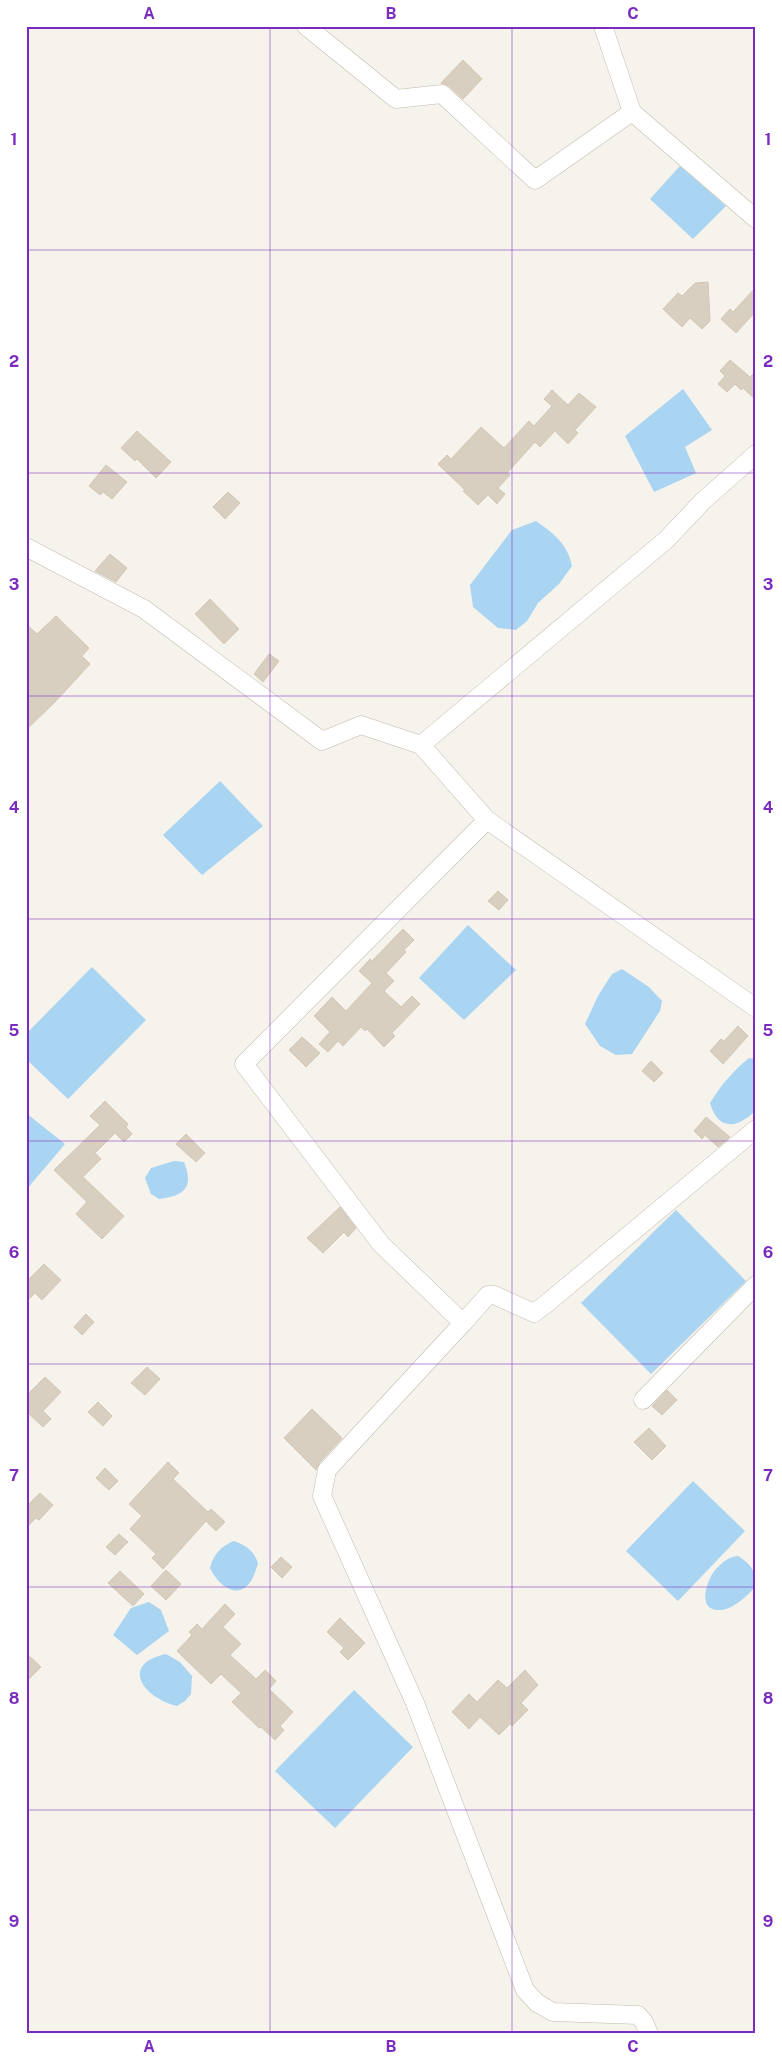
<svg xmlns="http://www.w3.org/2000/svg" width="782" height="2060" viewBox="0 0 782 2060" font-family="'Public Sans',sans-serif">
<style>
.water{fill:#a9d4f2}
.building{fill:#d8cfc1;stroke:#d3c7b4}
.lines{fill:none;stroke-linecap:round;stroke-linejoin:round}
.minor-casing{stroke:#c2bbae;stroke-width:19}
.minor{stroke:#fff;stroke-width:18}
.grid{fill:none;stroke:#7b2cbf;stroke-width:1;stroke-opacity:0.55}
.neatline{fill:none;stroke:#7b2cbf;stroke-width:2}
.grid-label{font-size:16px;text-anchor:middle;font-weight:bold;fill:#7b2cbf}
</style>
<rect width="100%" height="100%" fill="#f6f3ec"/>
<g class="water">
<path d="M680,166L726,206L693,239L650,199Z"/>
<path d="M683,389L712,430L685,447L696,473L654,492L625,436Z"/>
<path d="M536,521C553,533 568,544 572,566L559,584L538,603L527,621L516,630L498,628L473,607L470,585L512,530Z"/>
<path d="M220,781L263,826L202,875L163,835Z"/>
<path d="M468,925L516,970L464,1020L419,978Z"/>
<path d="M92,967L146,1020L68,1099L26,1059V1034Z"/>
<path d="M622,969L649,987L662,1001L660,1011L632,1054L616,1055L600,1046L585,1024L598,996L612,974Z"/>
<path d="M749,1058L756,1059V1110C739,1128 718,1132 710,1103C721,1085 733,1071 749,1058Z"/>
<path d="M26,1113L65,1144L26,1190Z"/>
<path d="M174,1161L184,1162C194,1187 185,1196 159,1199L151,1194L145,1178L151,1168Z"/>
<path d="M676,1210L746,1281L651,1374L581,1303Z"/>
<path d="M693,1481L745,1531L678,1601L626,1551Z"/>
<path d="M234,1541C247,1546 253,1550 258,1563C256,1570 253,1580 248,1585C233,1600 216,1581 210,1568C213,1555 221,1546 234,1541Z"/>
<path d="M738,1556C751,1564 756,1571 756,1586C748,1595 734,1609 721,1610C696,1612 706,1580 716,1569C723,1562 728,1557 738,1556Z"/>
<path d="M149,1602L161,1610L169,1631L137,1655L113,1635L131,1608Z"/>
<path d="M166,1654L180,1662L192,1676L191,1694L185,1701L177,1706C143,1698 119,1664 166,1654Z"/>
<path d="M354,1690L413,1747L335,1828L275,1771Z"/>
</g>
<g class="building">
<path d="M463,60L482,79L463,99L449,86L441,83Z"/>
<path d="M708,282L710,321L702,329L690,318L682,327L663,309L678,293L682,296L695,283Z"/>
<path d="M756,287V311L736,333L721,319L730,309L733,312Z"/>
<path d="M730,360L750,377L756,371V400L743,388L741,390L735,384L727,392L718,384L725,376L720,371Z"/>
<path d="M552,390L568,405L579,393L596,407L575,430L578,433L568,444L555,431L540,447L535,442L507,473L510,475L498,488L505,494L497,504L488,495L478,505L463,491L465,490L438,464L447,455L451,459L481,427L504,448L529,421L534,426L552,406L544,399Z"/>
<path d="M137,431L171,462L156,478L137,459L135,461L121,448Z"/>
<path d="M106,465L127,482L112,499L103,492L100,495L89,486Z"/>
<path d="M228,492L240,503L225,519L213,507Z"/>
<path d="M110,554L127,568L116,582L95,571Z"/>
<path d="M210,599L239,629L224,644L195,614Z"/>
<path d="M56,616L89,648L82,656L90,664L55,702L26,730V624L37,634Z"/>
<path d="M269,654L279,661L263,682L254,674Z"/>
<path d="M498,891L508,900L499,910L488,901Z"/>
<path d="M403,929L414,940L404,950L406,952L386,973L394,981L384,991L401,1007L412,996L420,1004L392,1033L395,1036L384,1047L367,1029L365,1031L361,1027L343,1046L338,1041L328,1052L319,1044L330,1032L314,1016L332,997L346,1011L372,983L359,971L370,959L372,961Z"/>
<path d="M738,1026L748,1036L723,1064L710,1051L721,1039L724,1041Z"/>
<path d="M302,1037L320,1053L306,1067L289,1050Z"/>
<path d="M651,1061L663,1073L654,1082L642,1071Z"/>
<path d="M105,1101L128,1124L126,1127L132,1134L124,1142L115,1133L95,1153L101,1159L83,1177L124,1216L102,1239L76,1214L87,1202L54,1170L100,1125L90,1116Z"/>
<path d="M706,1117L730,1137L718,1147L705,1135L702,1139L694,1131Z"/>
<path d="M186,1134L205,1153L196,1162L176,1144Z"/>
<path d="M340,1207L356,1228L348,1237L344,1232L323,1253L307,1238Z"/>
<path d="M44,1264L61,1280L42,1300L35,1293L26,1302V1282Z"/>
<path d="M86,1314L94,1322L82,1335L74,1327Z"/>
<path d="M147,1367L160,1379L145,1395L131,1383Z"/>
<path d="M45,1377L61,1392L43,1411L51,1419L43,1427L26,1411V1396Z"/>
<path d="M667,1390L677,1400L662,1415L652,1406Z"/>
<path d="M98,1402L112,1416L103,1426L88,1412Z"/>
<path d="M312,1409L342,1438L319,1463L316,1470L284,1438Z"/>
<path d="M649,1428L666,1446L652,1460L634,1442Z"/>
<path d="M168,1462L179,1473L173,1479L208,1512L211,1509L225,1522L216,1531L206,1521L163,1569L152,1558L156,1554L130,1529L142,1516L129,1504Z"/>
<path d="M105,1468L118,1481L109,1490L96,1478Z"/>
<path d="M40,1493L53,1505L39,1520L36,1518L26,1528V1507Z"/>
<path d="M119,1534L128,1542L115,1555L106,1547Z"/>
<path d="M281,1557L292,1567L282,1578L271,1567Z"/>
<path d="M166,1570L181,1584L166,1600L151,1586Z"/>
<path d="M120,1571L144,1594L133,1606L108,1583Z"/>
<path d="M225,1604L235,1614L223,1627L241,1644L230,1655L256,1679L265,1670L276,1681L269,1689L293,1712L280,1726L284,1730L275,1740L261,1727L259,1728L232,1702L241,1693L221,1674L211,1684L177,1651L192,1635L189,1632L197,1624L202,1629Z"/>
<path d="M340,1618L365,1643L348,1660L340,1652L344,1648L327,1632Z"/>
<path d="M26,1653L41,1667L26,1682Z"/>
<path d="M525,1670L538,1685L521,1703L528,1710L512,1726L510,1724L499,1735L480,1717L469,1729L452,1712L469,1694L477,1702L498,1680L507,1688Z"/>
</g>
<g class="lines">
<defs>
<g id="minor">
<path d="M306,26L396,99L442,94L535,180L632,112L756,219"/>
<path d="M603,26L632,112"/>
<path d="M26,547L144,609L322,741L361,725L421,745L666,540L703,501L756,454"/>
<path d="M421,745L487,820L756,1008"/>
<path d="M487,820L244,1064L381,1244L463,1323L488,1295H494L534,1313L546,1304L756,1129"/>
<path d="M463,1323L327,1470L322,1496L415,1703L525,1990L537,2003L553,2012L638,2015L644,2022L649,2034"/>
<path d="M643,1400L756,1285"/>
</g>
</defs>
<use href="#minor" class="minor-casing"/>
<use href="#minor" class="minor"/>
</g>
<path class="grid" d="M270,26V2034M512,26V2034M26,250H756M26,473H756M26,696H756M26,919H756M26,1141H756M26,1364H756M26,1587H756M26,1810H756"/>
<rect width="782" height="2060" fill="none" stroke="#ffffff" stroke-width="55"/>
<rect x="28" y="28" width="726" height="2004" class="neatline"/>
<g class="grid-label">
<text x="149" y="19">A</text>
<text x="391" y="19">B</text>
<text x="633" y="19">C</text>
<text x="14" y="145">1</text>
<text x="768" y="145">1</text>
<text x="14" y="367">2</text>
<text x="768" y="367">2</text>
<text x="14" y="590">3</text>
<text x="768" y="590">3</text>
<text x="14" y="813">4</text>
<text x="768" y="813">4</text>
<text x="14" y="1036">5</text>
<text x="768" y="1036">5</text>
<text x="14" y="1258">6</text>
<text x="768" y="1258">6</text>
<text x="14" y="1481">7</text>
<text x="768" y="1481">7</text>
<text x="14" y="1704">8</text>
<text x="768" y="1704">8</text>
<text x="14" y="1927">9</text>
<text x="768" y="1927">9</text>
<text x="149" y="2052">A</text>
<text x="391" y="2052">B</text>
<text x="633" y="2052">C</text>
</g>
</svg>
